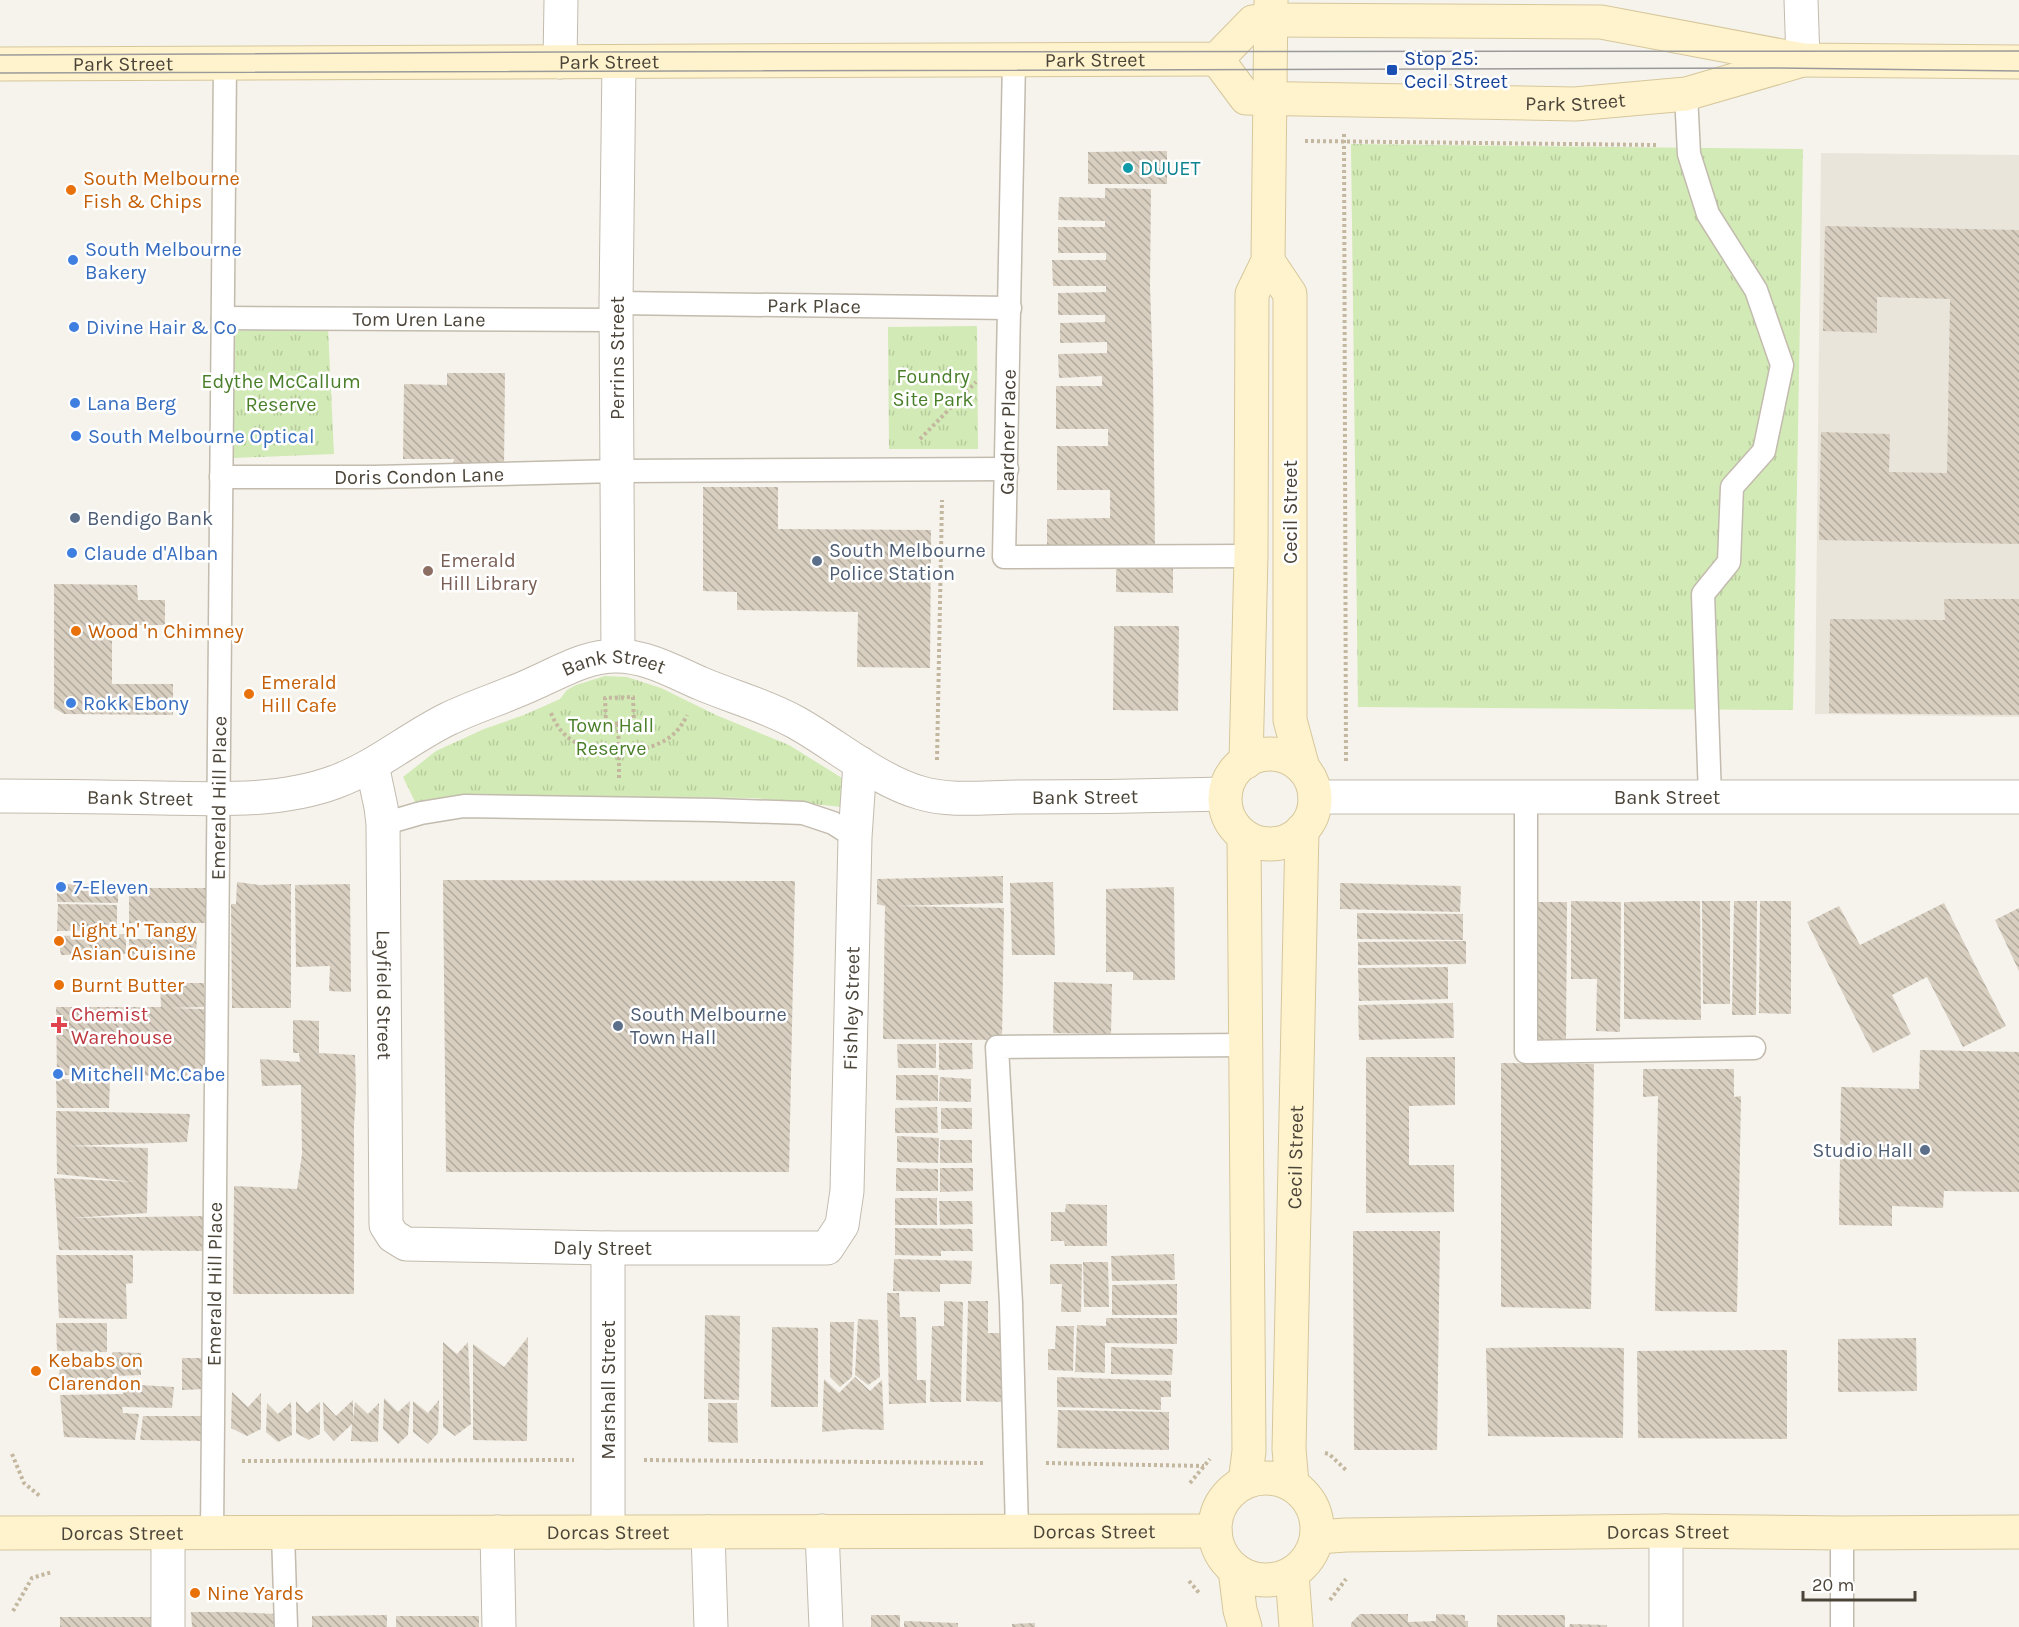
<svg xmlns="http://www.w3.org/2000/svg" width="2019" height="1627" viewBox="0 0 2019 1627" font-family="Karla,sans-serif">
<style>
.residential{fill:#eae5da}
.grass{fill:url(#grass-tufts)}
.building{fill:url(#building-back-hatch)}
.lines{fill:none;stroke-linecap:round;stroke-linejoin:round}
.lane-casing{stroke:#c2bbae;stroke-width:25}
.street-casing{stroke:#c2bbae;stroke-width:35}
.secondary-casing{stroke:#d6c79b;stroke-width:35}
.path{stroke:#c4b79f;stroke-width:4;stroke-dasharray:3 3;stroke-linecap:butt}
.lane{stroke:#fff;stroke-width:22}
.street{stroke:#fff;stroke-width:33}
.secondary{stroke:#fff3cd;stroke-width:33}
.tram{stroke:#9a9a9a;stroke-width:1.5}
.transit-dot{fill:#1a4fb4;stroke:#fff;stroke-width:2}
.culture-dot{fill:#0f9aa8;stroke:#fff;stroke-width:2}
.food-dot{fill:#e8710a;stroke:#fff;stroke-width:2}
.shop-dot{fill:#3f7fe0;stroke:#fff;stroke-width:2}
.service-dot{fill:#5c6f8a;stroke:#fff;stroke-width:2}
.education-dot{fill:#8d6e63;stroke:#fff;stroke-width:2}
.health-dot{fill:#e0444e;stroke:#fff;stroke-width:2}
.labels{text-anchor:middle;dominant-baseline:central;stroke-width:5;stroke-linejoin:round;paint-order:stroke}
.transit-label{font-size:20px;fill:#164399;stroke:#fff;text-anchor:start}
.street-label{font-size:20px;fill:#4b4439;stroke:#fff}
.culture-label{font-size:20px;fill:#0d838f;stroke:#fff;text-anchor:start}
.food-label{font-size:20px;fill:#c56008;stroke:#fff;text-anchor:start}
.shop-label{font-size:20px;fill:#366cbe;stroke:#fff;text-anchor:start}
.park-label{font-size:20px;fill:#4a7f2a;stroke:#fff}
.service-label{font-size:20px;fill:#4e5e75;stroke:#fff;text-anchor:start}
.education-label{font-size:20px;fill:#785e54;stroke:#fff;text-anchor:start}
.health-label{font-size:20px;fill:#be3a42;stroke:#fff;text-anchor:start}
</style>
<defs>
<pattern id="grass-tufts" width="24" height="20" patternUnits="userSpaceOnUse" patternTransform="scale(1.5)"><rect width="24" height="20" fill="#d2eab5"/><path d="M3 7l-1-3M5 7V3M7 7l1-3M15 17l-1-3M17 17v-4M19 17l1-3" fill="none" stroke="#b6ca9c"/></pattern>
<pattern id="building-back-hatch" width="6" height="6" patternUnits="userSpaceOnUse" patternTransform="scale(1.5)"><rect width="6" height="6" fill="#d8cfc1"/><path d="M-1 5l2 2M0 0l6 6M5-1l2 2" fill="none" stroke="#b1aa9e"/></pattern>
</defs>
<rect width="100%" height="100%" fill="#f6f3ec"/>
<path class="residential" d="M1821,153L2019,155V717L1815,714Z"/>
<g class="grass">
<path d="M1351,144L1803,149L1793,710L1358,707Z"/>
<path d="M977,326L978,449H889L888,327Z"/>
<path d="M328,327L334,454L233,458L228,331Z"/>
<path d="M605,676L627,677L661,688L716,715L789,745L842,778V807L753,798L469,795L417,806L403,777L436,751L484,729L524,715L560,699L567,690L576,685Z"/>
</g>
<g class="building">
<path d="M1167,151V184H1088V152Z"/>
<path d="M1105,188L1151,189L1150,286L1153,376L1155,547H1047V519L1110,518V490H1057V446H1108V429H1056V386H1102V376L1059,378L1058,354L1107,353V342L1060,343V323L1105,322V315H1058V293L1106,292V286H1053L1052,260H1106V253H1058V227H1105V221L1058,220L1059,197L1105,198Z"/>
<path d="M1825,226L2019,230V544L1819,540L1821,432L1890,434L1889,472L1947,473L1950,299L1877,297V333L1823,331Z"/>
<path d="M447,373H505L504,467L453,466L454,459H403L404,384L447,385Z"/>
<path d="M703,487H778V529L931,530L930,668L857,667L858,612L737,610V592L703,591Z"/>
<path d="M1116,562L1173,563V593L1116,592Z"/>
<path d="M54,584L137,585L138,600H165V625H112V684H173V715L64,714L54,708Z"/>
<path d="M1944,599H2019V715L1829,713L1830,619L1945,620Z"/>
<path d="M1114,626H1179L1178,711L1113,710Z"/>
<path d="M1003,876V903L896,906L1004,908L1002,1040L883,1039L885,906L877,904V879Z"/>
<path d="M443,880L795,881L789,1172H446Z"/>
<path d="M237,882L260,885L291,884V1008H232L231,904H236Z"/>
<path d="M1053,882L1055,955H1012L1010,883Z"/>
<path d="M1340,883L1461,886L1460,912L1340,909Z"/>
<path d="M57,884L118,885V903L57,902Z"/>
<path d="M350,884L351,992L329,991L330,966L296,967L295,885Z"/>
<path d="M1174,887L1175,980H1133V972H1106V889Z"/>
<rect x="129" y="888" width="79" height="35"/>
<path d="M1571,901L1621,902L1620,1032L1596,1031L1597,979H1571Z"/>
<path d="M1675,901H1700L1701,1020L1624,1019V902Z"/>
<path d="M1702,901H1730V1004H1703Z"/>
<path d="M1734,901H1757L1756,1015H1732Z"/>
<path d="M1760,901H1791V1014L1759,1013Z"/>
<path d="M1532,902H1567L1566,1041H1531Z"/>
<path d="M1944,903L2006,1026L1963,1047L1927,977L1892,995L1911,1034L1873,1053L1807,922L1839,906L1860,945Z"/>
<path d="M58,904L117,905V930L57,931Z"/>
<path d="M2019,908V971L1995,920Z"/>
<path d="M1357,913L1463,914V940L1357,939Z"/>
<path d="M197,933L196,957L129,956V939H151V934Z"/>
<path d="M126,934V954L61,955L58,936Z"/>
<path d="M1466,941V964L1358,965V942Z"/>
<path d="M1448,967V999L1359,1001L1358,968Z"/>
<path d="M1054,982L1112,984L1111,1034L1053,1033Z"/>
<path d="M160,983H204L205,1007L170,1008L206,1009V1076L57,1075L56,1007H161Z"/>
<path d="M1453,1003L1454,1038L1359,1040L1358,1005Z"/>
<path d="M293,1020L319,1021V1053L355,1055L356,1090L354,1125V1294H233L234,1186L297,1189L302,1154L301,1085L262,1086L260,1059L300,1062L299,1053H293Z"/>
<path d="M939,1043H972L973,1069L939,1070Z"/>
<path d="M897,1044H936V1068H898Z"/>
<path d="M1920,1050L2019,1052V1192L1944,1191L1943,1208L1892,1206V1226L1839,1225L1841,1087L1919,1089Z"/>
<path d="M1366,1057H1455V1105L1409,1106V1165H1454V1212L1366,1213Z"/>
<path d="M1501,1063L1594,1064L1591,1309L1501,1307Z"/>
<path d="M1643,1069H1734V1097L1741,1096L1737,1312L1655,1311L1658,1096L1643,1097Z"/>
<path d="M896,1075H938V1101L896,1100Z"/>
<path d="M940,1077L971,1079V1102L939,1101Z"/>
<path d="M56,1079H110L109,1108H57Z"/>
<path d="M937,1107L938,1133H895V1108Z"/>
<rect x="941" y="1108" width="31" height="21"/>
<path d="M56,1111L190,1114L187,1142L68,1146L148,1148L147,1213L72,1218L205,1216L207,1251L59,1250L54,1178L135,1182L57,1174Z"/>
<path d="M897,1136L939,1138L938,1163L897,1162Z"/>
<rect x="940" y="1140" width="32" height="23"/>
<path d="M896,1168L938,1169V1191H896Z"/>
<path d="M940,1168H973V1191L940,1192Z"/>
<rect x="895" y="1198" width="42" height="27"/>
<path d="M939,1201H972L973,1224L940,1225Z"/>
<path d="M1066,1204L1107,1205V1246H1065L1064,1241H1051V1212H1065Z"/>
<path d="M895,1228L972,1229L973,1251H941V1256L895,1255Z"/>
<path d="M1353,1231H1440L1437,1450H1354Z"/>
<path d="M1174,1254L1175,1280L1112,1281L1111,1256Z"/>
<path d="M56,1255H133V1283L126,1284L127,1319L59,1318Z"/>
<path d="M894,1259L972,1261L971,1284H940V1292L893,1291Z"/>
<path d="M1083,1262H1108L1109,1307H1084Z"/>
<path d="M1050,1264H1082L1081,1312H1061L1062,1284H1050Z"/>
<path d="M1177,1284V1315H1112V1285Z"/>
<path d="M887,1293H899L900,1317H916L917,1380H926V1403L889,1404Z"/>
<path d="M944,1301L963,1302L961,1402H930L932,1326H944Z"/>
<path d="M968,1301H988V1333H1007L1005,1402L966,1401Z"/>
<path d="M705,1315L740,1316L739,1400L704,1399Z"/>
<path d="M1106,1318H1177V1344L1105,1343V1373L1075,1372L1077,1325L1106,1326Z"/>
<path d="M858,1319L878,1320L880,1377L868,1385L855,1375Z"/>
<path d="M830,1322H854L852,1377L840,1387L830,1377Z"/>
<path d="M56,1323H107V1352L57,1351Z"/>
<path d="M1056,1326H1074L1073,1371L1048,1370V1349H1055Z"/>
<path d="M772,1327L818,1328V1407H771Z"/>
<path d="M528,1337L527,1441L473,1440V1344L504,1367Z"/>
<path d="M1916,1338L1917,1391L1838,1392V1339Z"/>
<path d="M443,1342L457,1354L468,1342L471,1424L455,1436L443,1427Z"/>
<path d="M1111,1347L1173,1349L1172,1375L1111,1374Z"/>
<path d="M1556,1347L1624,1348L1623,1438L1488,1436L1486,1348Z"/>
<path d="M1760,1350H1787V1439L1638,1438L1637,1351Z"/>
<path d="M112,1352L141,1353V1375L115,1376L116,1390H60L59,1356L113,1357Z"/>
<path d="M182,1358H207V1389L182,1390Z"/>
<path d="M855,1377L870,1391L882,1380L884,1430L851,1429L822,1432L824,1379L839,1393Z"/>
<path d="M1057,1377L1171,1381V1397H1161V1410L1057,1407Z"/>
<path d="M123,1384L174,1387L172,1408L122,1407L123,1413L139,1414L135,1440L64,1437L60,1395L123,1394Z"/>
<path d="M232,1392L248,1407L261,1393V1429L247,1436L231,1428Z"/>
<path d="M384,1398L398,1412L410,1401L408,1435L398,1444L383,1429Z"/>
<path d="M353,1400V1420L355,1402L368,1414L379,1403L378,1442L351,1441L352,1424L334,1441L324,1430L323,1402L336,1416Z"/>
<path d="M439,1400L438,1433L428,1444L413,1432V1401L428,1413Z"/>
<path d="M296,1401L307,1413L320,1402V1434L309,1440L296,1433Z"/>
<path d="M291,1402L292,1435L278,1442L266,1432L267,1403L278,1414Z"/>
<path d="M708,1403H737L738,1443L708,1442Z"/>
<path d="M1058,1410L1169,1412V1450L1057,1448Z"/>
<path d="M143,1416H207L208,1441L140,1440Z"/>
<path d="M191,1612H236L276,1614V1627H192Z"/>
<path d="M1360,1614H1408V1622L1436,1621V1614L1465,1615V1621H1468V1627H1351V1623Z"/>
<path d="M387,1615V1627H312V1616Z"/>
<rect x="871" y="1615" width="29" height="12"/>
<rect x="1497" y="1615" width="68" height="12"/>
<rect x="396" y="1616" width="83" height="11"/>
<rect x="60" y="1617" width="97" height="10"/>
<path d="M904,1621L958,1623V1627H904Z"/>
<path d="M1035,1623V1627H1012V1624Z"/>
<path d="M1570,1624L1607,1625V1627H1569Z"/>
</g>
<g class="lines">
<defs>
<g id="lane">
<path d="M1014,61L1004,557L1251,556"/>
<path d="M1686,94L1689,154L1708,214L1756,290L1782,365L1764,451L1732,487L1729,562L1703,594L1710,797"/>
<path id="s1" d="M616,303L1010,308"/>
<path id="s2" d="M223,318L616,320"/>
<path id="s3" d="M221,477H375L617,471L1007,469"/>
<path d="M1526,797V1052L1754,1048"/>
<path d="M383,824L421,813L464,806L715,810L803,813L833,823L855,837"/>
<path d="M1017,1531L1011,1303L997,1047L1247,1045"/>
<path id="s4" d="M212,1533L225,63"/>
<path d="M283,1533L286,1627"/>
<path d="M1842,1533V1627"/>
</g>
<g id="street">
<path d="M1801,0L1803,60"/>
<path d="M560,62L561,0"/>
<path d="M618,655L616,303L619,62"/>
<path id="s5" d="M372,765L381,807L383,824L386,1225L393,1236L406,1244L608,1248H827L842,1225L847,1191L855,837L860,763"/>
<path id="s6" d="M0,796C54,796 108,797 162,798C219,799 281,802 335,782C376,767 409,738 448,719C477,705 508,696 537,682C564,670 587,656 616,656C647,656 674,672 702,684C733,697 767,706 797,723C836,745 878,781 921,793C951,802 987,797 1018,797C1087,797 1156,796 1225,794"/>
<path id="s7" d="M1315,797H2019"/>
<path d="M608,1248V1532"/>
<path d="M822,1531L826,1627"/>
<path d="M1666,1531V1627"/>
<path d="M497,1532L499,1627"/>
<path d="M708,1532L711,1627"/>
<path d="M168,1533V1627"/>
</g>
<g id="secondary">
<path id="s8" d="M1217,59L1246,98L1575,104L1686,94L1796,62"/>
<path id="s9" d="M0,64L1217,59L1253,22L1270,20L1601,22L1803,60L2019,62"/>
<path d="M1268,261L1290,294V720L1303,768"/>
<circle cx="1270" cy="799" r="45"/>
<path d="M1246,762L1251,556L1252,294L1268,261L1271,0"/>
<path d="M1244,836L1249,1451L1245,1482"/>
<circle cx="1266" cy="1529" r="51"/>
<path id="s10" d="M1292,1484L1289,1449L1302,830"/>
<path id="s11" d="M0,1533L1215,1531"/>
<path id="s12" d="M1317,1537L1346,1535L1666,1531L1842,1533L2019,1532"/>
<path d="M1235,1570L1240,1610L1245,1627"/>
<path d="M1292,1574L1296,1627"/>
</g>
</defs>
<use href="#lane" class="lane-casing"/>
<use href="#street" class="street-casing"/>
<use href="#secondary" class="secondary-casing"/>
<g class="path">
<path d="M1344,134L1346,763"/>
<path d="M1305,141L1658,145"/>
<path d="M920,439L976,382"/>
<path d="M633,697L634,723L606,724L605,698Z"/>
<path d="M551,713C563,744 588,751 619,751L618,724"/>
<path d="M937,760L942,500"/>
<path d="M619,778V751C648,750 674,744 687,715"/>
<path d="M1325,1453L1329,1454L1347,1471"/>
<path d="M12,1454L24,1483L41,1497"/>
<path d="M644,1460L985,1463"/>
<path d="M242,1461L574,1460"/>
<path d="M1046,1463L1204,1466"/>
<path d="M1190,1483L1210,1459"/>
<path d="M1189,1581L1200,1594"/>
<path d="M1330,1600L1346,1579"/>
<path d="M13,1611L32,1578L52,1572"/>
</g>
<use href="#lane" class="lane"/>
<use href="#street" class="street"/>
<use href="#secondary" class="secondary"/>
<g class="tram">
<path d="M0,55L561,52L2019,51"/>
<path d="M0,73L1773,68L2019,71"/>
</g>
</g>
<rect class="transit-dot" x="1386" y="64" width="12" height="12" rx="3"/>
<circle class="culture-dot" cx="1128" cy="168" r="6"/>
<g class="food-dot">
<circle cx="71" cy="190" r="6"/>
<circle cx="76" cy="631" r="6"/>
<circle cx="249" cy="694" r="6"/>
<circle cx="59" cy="941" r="6"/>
<circle cx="59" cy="985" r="6"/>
<circle cx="36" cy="1371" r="6"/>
<circle cx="195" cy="1593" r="6"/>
</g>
<g class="shop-dot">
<circle cx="73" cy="260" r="6"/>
<circle cx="74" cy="327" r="6"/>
<circle cx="75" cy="403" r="6"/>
<circle cx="76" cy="436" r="6"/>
<circle cx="72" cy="553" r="6"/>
<circle cx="71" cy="703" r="6"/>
<circle cx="61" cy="887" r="6"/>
<circle cx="58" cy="1074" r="6"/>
</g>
<g class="service-dot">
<circle cx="75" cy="518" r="6"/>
<circle cx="817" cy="561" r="6"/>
<circle cx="618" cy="1026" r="6"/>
<circle cx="1925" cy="1150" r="6"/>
</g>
<circle class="education-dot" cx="428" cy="571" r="6"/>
<path class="health-dot" d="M56 1016h6v6h6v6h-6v6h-6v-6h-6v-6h6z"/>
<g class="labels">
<g class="transit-label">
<text x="1404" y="58">Stop 25:<tspan x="1404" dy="23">Cecil Street</tspan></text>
</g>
<g class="street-label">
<text stroke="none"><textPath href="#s9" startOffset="1095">Park Street</textPath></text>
<text stroke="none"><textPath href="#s9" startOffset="609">Park Street</textPath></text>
<text stroke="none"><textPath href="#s9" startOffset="123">Park Street</textPath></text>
<text stroke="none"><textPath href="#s8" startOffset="378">Park Street</textPath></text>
<text stroke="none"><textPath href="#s1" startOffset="198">Park Place</textPath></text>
<text stroke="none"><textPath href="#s2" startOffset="196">Tom Uren Lane</textPath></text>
<text transform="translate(617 358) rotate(-90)">Perrins Street</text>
<text transform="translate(1008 432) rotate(-89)">Gardner Place</text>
<text stroke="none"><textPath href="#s3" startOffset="198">Doris Condon Lane</textPath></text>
<text transform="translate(1290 512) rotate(-90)">Cecil Street</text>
<text stroke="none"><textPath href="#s6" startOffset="644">Bank Street</textPath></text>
<text stroke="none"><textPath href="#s6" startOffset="1148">Bank Street</textPath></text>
<text stroke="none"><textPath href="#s7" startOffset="352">Bank Street</textPath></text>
<text stroke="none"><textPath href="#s6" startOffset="140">Bank Street</textPath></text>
<text stroke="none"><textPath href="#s4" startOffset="735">Emerald Hill Place</textPath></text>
<text stroke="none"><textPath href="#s5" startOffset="231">Layfield Street</textPath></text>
<text stroke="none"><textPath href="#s5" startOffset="1155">Fishley Street</textPath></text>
<text stroke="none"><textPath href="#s10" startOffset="327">Cecil Street</textPath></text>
<text stroke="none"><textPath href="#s5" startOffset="686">Daly Street</textPath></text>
<text stroke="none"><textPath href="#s4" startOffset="249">Emerald Hill Place</textPath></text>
<text transform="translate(608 1390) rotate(-90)">Marshall Street</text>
<text stroke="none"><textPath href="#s11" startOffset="1094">Dorcas Street</textPath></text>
<text stroke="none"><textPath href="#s11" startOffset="608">Dorcas Street</textPath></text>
<text stroke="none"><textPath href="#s12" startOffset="351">Dorcas Street</textPath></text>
<text stroke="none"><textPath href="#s11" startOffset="122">Dorcas Street</textPath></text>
</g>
<g class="culture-label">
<text x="1140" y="168">DUUET</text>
</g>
<g class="food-label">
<text x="83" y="178">South Melbourne<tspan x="83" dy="23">Fish &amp; Chips</tspan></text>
<text x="88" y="631">Wood 'n Chimney</text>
<text x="261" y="682">Emerald<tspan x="261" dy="23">Hill Cafe</tspan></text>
<text x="71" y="930">Light 'n' Tangy<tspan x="71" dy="23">Asian Cuisine</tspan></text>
<text x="71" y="985">Burnt Butter</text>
<text x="48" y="1360">Kebabs on<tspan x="48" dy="23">Clarendon</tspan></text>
<text x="207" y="1593">Nine Yards</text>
</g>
<g class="shop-label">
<text x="85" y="249">South Melbourne<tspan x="85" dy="23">Bakery</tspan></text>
<text x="86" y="327">Divine Hair &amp; Co</text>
<text x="87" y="403">Lana Berg</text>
<text x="88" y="436">South Melbourne Optical</text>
<text x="84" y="553">Claude d'Alban</text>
<text x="83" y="703">Rokk Ebony</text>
<text x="73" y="887">7-Eleven</text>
<text x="70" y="1074">Mitchell Mc.Cabe</text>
</g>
<g class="park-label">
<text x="933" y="376">Foundry<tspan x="933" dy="23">Site Park</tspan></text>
<text x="281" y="381">Edythe McCallum<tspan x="281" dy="23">Reserve</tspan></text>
<text x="611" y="725">Town Hall<tspan x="611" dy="23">Reserve</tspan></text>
</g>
<g class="service-label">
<text x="87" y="518">Bendigo Bank</text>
<text x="829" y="550">South Melbourne<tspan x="829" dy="23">Police Station</tspan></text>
<text x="630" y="1014">South Melbourne<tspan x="630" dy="23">Town Hall</tspan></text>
<text x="1913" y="1150" text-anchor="end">Studio Hall</text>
</g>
<g class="education-label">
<text x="440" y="560">Emerald<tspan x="440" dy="23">Hill Library</tspan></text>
</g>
<g class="health-label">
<text x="71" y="1014">Chemist<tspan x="71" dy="23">Warehouse</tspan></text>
</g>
</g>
<path d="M1803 1591v9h112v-9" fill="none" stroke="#4b4439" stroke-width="3"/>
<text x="1812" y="1591" font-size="18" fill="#4b4439" stroke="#ffffff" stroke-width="4.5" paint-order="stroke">20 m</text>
</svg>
